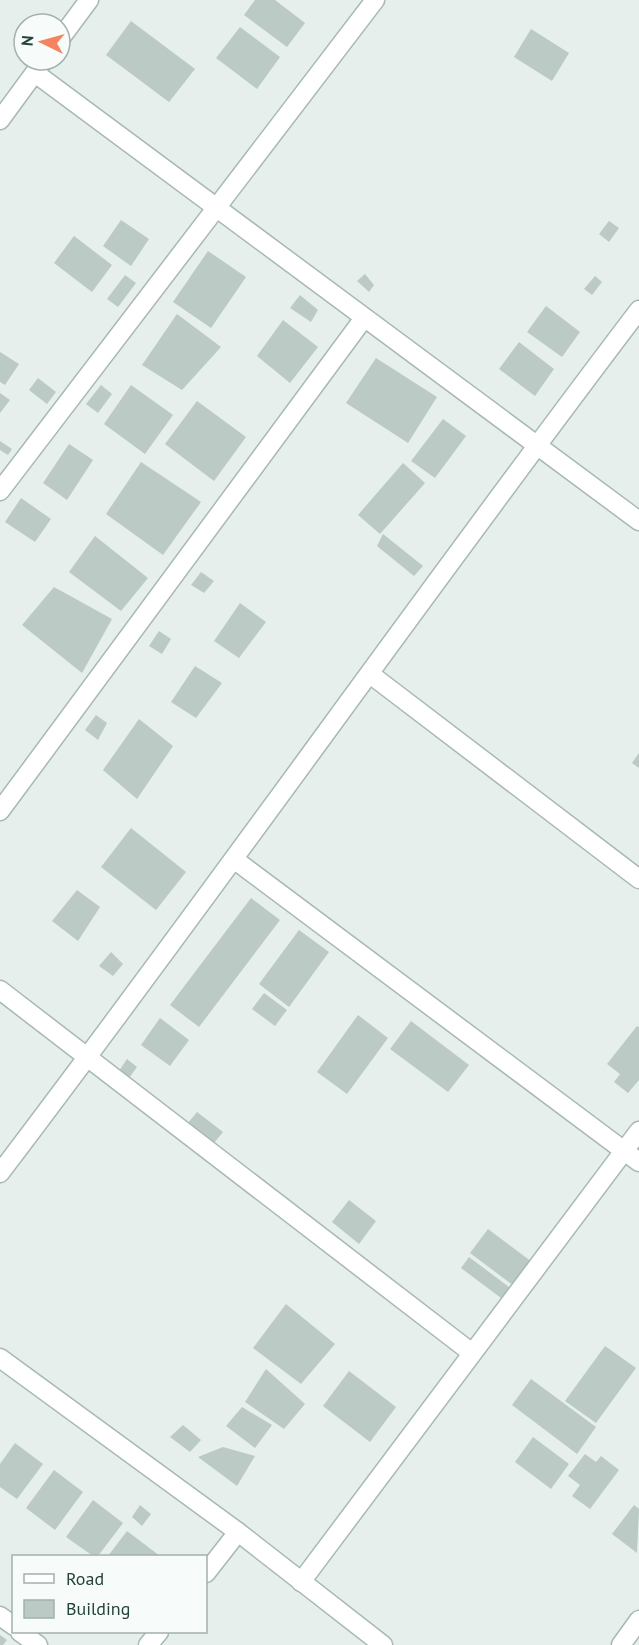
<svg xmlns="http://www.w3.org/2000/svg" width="639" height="1645" viewBox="0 0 639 1645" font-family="'PT Sans',sans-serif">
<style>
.building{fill:#bbcac4}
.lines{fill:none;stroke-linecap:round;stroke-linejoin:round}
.street-casing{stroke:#a8b8b2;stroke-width:21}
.street{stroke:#fff;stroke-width:18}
</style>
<rect width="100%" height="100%" fill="#e6efeb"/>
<g class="building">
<path d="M255,0H275L305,23L287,47L244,15Z"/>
<path d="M131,21L195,69L169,102L106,55Z"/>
<path d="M240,27L280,57L257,89L216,58Z"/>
<path d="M531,29L569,53L552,81L514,57Z"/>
<path d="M121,220L149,239L131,266L103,246Z"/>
<path d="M609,221L619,228L609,242L599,234Z"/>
<path d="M74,236L112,265L92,292L54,263Z"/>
<path d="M208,251L246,277L211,328L173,302Z"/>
<path d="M365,274L374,285L369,292L357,281Z"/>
<path d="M125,275L136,283L118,307L107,299Z"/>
<path d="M595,276L602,282L592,295L584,289Z"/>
<path d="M300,295L318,310L311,322L290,308Z"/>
<path d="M546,306L580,332L562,357L527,332Z"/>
<path d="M177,314L221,347L182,390L142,365Z"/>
<path d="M283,320L318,347L290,383L257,356Z"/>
<path d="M519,342L554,369L535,396L499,369Z"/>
<path d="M0,352L19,364L5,385L0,382Z"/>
<path d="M376,358L437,397L408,443L346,403Z"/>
<path d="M38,378L56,392L47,404L29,390Z"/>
<path d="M101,385L112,394L98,413L86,404Z"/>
<path d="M131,385L173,415L145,454L104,424Z"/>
<path d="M0,393L10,400L0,413Z"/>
<path d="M197,401L246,437L214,481L165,444Z"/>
<path d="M443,419L466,436L435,478L411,461Z"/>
<path d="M0,441L12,449L8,455L0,450Z"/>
<path d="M69,444L93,460L67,500L43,483Z"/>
<path d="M141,462L201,502L163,555L106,514Z"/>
<path d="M403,463L425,483L380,534L358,515Z"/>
<path d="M21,498L51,519L35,542L5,522Z"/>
<path d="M383,534L423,566L414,576L377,546Z"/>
<path d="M95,536L148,578L121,611L69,572Z"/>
<path d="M201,572L214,581L204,593L191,585Z"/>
<path d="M54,587L112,619L82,673L22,625Z"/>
<path d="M240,603L266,622L239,658L214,641Z"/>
<path d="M159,631L171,639L162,654L149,646Z"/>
<path d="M195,666L222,683L196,718L171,702Z"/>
<path d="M96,715L107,723L98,740L85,730Z"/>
<path d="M139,719L173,746L137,799L103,770Z"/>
<path d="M639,753V768L632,763Z"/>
<path d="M131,828L186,872L156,910L101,867Z"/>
<path d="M77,890L100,907L78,941L52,921Z"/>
<path d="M251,898L280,920L199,1027L170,1005Z"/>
<path d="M299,930L329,952L289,1007L259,984Z"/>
<path d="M111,952L123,964L113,976L99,966Z"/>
<path d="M264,993L287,1010L275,1026L252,1009Z"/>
<path d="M358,1015L388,1038L347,1094L317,1072Z"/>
<path d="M160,1018L189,1040L170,1066L141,1045Z"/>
<path d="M411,1021L469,1065L448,1092L390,1049Z"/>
<path d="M637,1026L639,1027V1080L628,1093L614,1082L620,1074L607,1064Z"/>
<path d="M127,1059L137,1067L129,1078L119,1071Z"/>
<path d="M197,1112L223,1132L214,1143L188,1123Z"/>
<path d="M349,1200L376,1221L359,1244L332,1222Z"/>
<path d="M488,1229L532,1262L514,1286L470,1253Z"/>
<path d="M469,1257L513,1290L505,1301L461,1268Z"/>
<path d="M286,1304L335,1344L301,1384L253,1348Z"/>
<path d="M605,1346L636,1368L596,1423L565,1401Z"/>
<path d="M266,1369L305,1404L284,1429L245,1402Z"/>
<path d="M349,1371L396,1407L370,1442L323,1406Z"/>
<path d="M531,1379L596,1427L577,1454L512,1405Z"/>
<path d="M242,1407L272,1425L255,1448L226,1426Z"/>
<path d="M183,1425L201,1440L190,1452L170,1437Z"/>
<path d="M533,1437L569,1464L551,1489L515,1462Z"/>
<path d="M15,1443L43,1464L17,1499L0,1487V1464Z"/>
<path d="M223,1447L255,1456L237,1486L198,1457Z"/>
<path d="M585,1454L596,1462L601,1456L619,1470L590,1509L572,1496L580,1485L568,1476Z"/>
<path d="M54,1470L83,1492L55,1530L26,1508Z"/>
<path d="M93,1500L123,1523L98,1556H93L66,1537Z"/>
<path d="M140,1505L151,1514L142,1526L132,1517Z"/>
<path d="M634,1505L639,1509L637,1553L612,1534Z"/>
<path d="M127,1531L160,1556H108Z"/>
<path d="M0,1635L7,1640L3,1645H0Z"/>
</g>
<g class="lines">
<defs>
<g id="street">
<path d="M60,39L89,0"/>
<path d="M35,73L639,521"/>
<path d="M0,120L44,60"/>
<path d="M0,491L375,0"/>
<path d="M370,674L639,879"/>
<path d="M0,811L364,318"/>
<path d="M235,860L639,1162"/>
<path d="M0,990L472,1353"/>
<path d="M0,1173C217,888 422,595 639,310"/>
<path d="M0,1358L238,1532L383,1645"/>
<path d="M206,1573L238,1532"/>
<path d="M301,1582L639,1131"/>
<path d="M0,1616L14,1626"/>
<path d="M20,1632L38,1645"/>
<path d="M148,1645L159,1632"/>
<path d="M621,1645L639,1620"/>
</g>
</defs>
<use href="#street" class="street-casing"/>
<use href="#street" class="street"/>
</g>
<rect x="12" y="1555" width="195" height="78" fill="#f7fbf9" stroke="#a3b1ad" stroke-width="1.5"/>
<rect x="24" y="1574" width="30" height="9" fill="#ffffff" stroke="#a3b1ad" stroke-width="1.5"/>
<text x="66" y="1585" font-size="18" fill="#24423a">Road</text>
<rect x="24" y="1600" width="30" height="18" fill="#bbcac4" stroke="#a3b1ad" stroke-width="1.5"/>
<text x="66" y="1615" font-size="18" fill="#24423a">Building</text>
<g transform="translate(42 42) rotate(275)"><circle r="28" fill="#f7fbf9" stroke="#a3b1ad" stroke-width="1.5"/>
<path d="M0-4.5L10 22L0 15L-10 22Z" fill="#f4845f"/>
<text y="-9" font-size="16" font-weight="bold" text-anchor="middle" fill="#24423a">N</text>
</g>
</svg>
